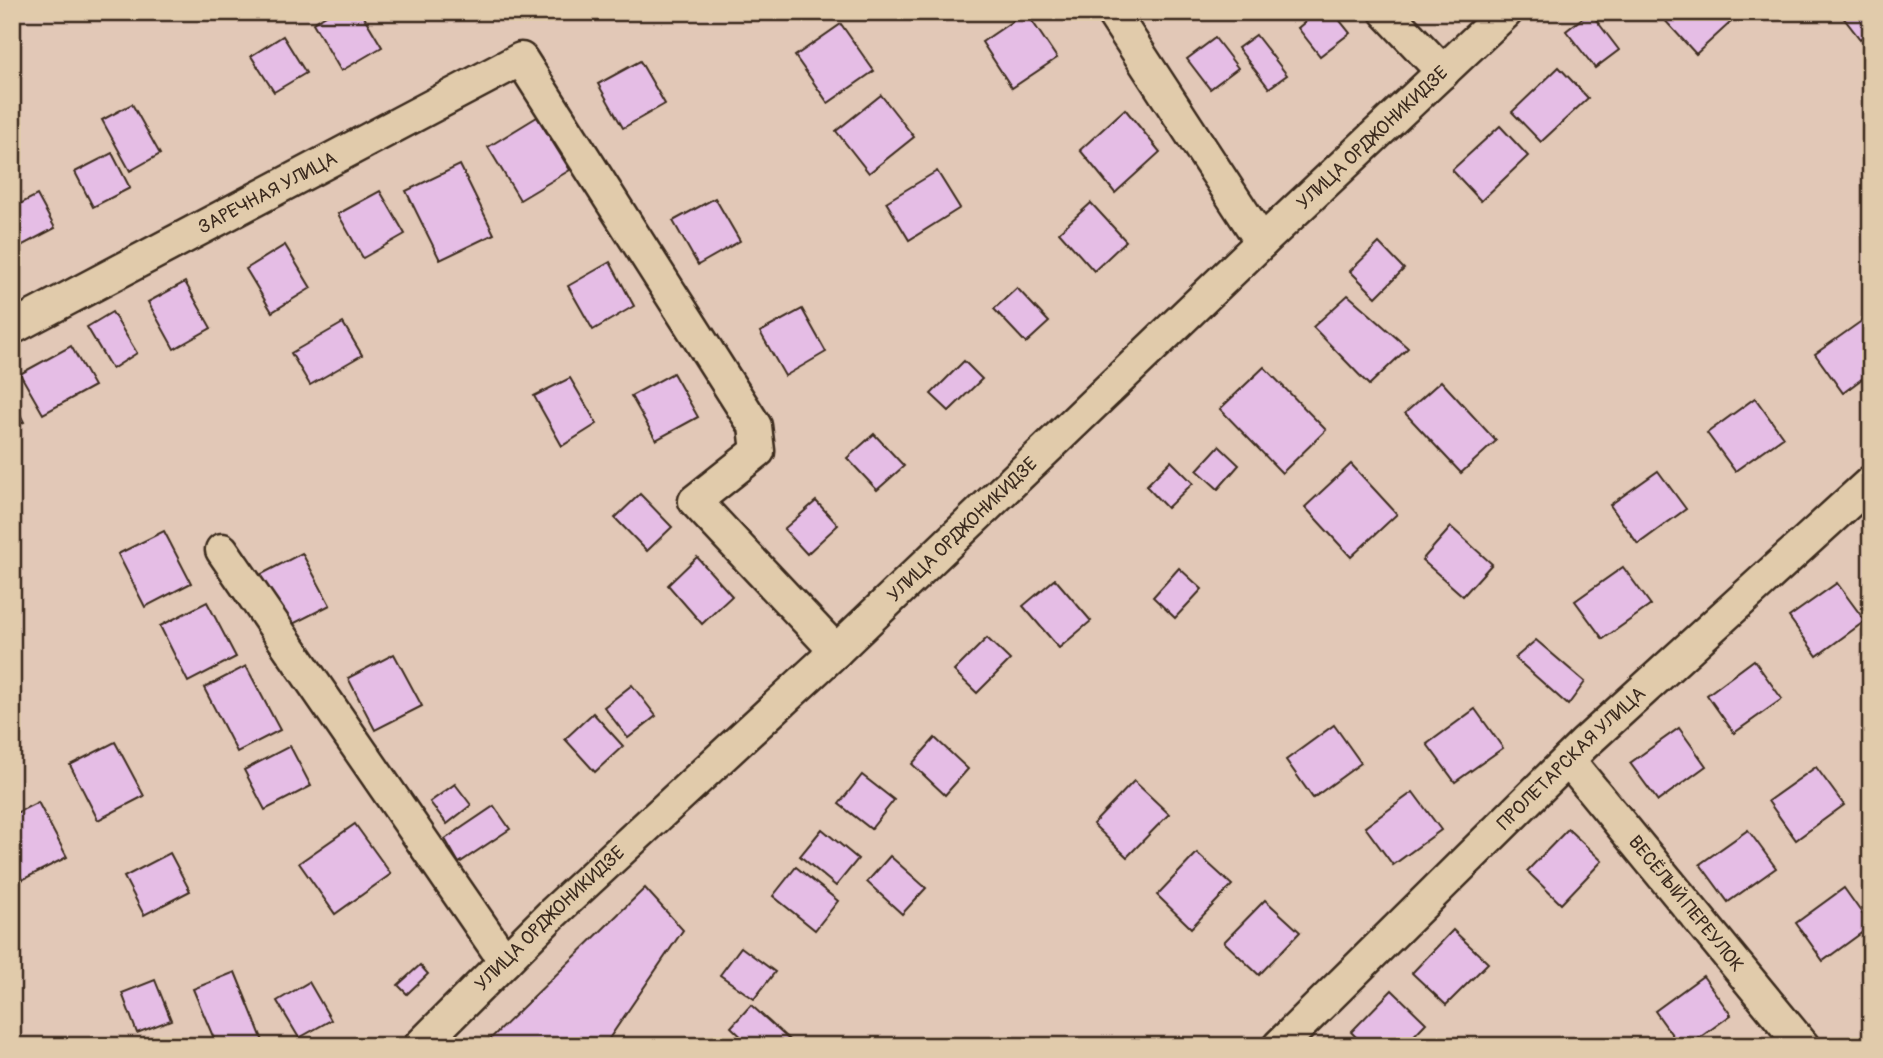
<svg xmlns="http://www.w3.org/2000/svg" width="1883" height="1058" viewBox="0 0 1883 1058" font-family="Pangolin,sans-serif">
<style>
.building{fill:#e5bde5;stroke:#3b2a1e;stroke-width:2}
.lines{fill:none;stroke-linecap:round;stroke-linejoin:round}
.minor-casing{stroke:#3b2a1e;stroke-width:37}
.minor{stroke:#e1cbab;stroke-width:32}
.labels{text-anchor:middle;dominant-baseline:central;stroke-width:5;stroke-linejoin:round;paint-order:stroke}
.street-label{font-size:19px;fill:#3b2a1e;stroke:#e1cbab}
</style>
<rect width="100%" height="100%" fill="#e2c8b7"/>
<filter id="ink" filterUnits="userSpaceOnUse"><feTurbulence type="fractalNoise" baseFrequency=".0143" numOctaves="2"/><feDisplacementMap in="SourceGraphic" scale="14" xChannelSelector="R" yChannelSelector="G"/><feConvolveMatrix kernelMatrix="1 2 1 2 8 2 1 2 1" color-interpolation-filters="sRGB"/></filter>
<g filter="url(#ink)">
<g class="building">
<path d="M331,12H361L382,47L341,71L313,23Z"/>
<path d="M1026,12L1057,58L1012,88L982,42Z"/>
<path d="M1317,12H1333L1350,33L1320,56L1298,28Z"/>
<path d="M1590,12L1619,50L1595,68L1566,31Z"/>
<path d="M1664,12H1723L1731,22L1696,54L1660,15Z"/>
<path d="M1839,12H1871V30L1860,39Z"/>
<path d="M841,24L874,71L828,103L795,56Z"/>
<path d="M1256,35L1287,75L1269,88L1238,48Z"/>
<path d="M283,36L306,73L274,92L251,56Z"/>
<path d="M1215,38L1238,68L1210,89L1187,59Z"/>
<path d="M640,61L665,104L623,128L598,84Z"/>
<path d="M1559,67L1588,98L1541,142L1512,112Z"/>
<path d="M881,95L914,137L869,173L836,131Z"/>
<path d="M132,104L160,154L130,171L102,120Z"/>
<path d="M1125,109L1160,152L1115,193L1080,150Z"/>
<path d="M537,117L570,170L520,200L488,147Z"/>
<path d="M1500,126L1528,156L1481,201L1452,170Z"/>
<path d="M112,153L130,188L93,207L75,172Z"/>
<path d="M460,165L494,234L440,260L406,191Z"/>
<path d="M937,171L960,208L909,240L886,202Z"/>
<path d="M380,191L405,234L363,258L338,214Z"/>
<path d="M37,195L55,228L19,247L12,234V208Z"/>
<path d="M715,198L740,241L698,265L673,221Z"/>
<path d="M1091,203L1126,241L1094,271L1059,232Z"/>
<path d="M1379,243L1404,269L1376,297L1350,271Z"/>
<path d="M285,245L311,288L272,312L246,269Z"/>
<path d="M610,262L634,306L593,330L568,286Z"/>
<path d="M185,282L211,328L174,349L148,302Z"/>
<path d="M1017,288L1049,322L1026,343L994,309Z"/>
<path d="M1348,295L1408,348L1369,385L1313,327Z"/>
<path d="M802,309L826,352L785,376L760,332Z"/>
<path d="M112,312L137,353L112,369L87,327Z"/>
<path d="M1863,320L1871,330V372L1843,393L1815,354Z"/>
<path d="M343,323L362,355L310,385L291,353Z"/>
<path d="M71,346L94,386L43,414L20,374Z"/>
<path d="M964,361L982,379L949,411L931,394Z"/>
<path d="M1264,367L1326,430L1282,473L1220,409Z"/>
<path d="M673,373L698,417L656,440L631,396Z"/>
<path d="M570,378L597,424L562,446L534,396Z"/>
<path d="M1441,381L1496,441L1461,473L1405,413Z"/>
<path d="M1755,398L1783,437L1735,471L1707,433Z"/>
<path d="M12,399L24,422L12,428Z"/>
<path d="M874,434L904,466L877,490L847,458Z"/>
<path d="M1219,446L1239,465L1218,489L1197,470Z"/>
<path d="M1171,461L1193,483L1167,508L1146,486Z"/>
<path d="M1351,464L1397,514L1351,557L1305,507Z"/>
<path d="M1658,471L1686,509L1638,544L1610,505Z"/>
<path d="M640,494L672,527L647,551L615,518Z"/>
<path d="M816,501L838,525L807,554L784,529Z"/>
<path d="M1451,527L1492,564L1463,596L1422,560Z"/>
<path d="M164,531L191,583L145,607L118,554Z"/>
<path d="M302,553L330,605L283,629L256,577Z"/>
<path d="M697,557L732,596L702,624L668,585Z"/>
<path d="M1623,567L1651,605L1603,639L1575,601Z"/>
<path d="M1179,568L1202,589L1175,618L1153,597Z"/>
<path d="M1055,579L1091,621L1059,648L1023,606Z"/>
<path d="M1837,583L1865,621L1817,656L1789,617Z"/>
<path d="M207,602L236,657L188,682L160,626Z"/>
<path d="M987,638L1010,660L977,693L954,671Z"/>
<path d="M1536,640L1585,682L1568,705L1515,658Z"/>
<path d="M394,654L422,706L375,730L348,678Z"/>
<path d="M1754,660L1782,699L1734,733L1707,695Z"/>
<path d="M246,666L280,730L237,752L204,688Z"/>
<path d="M632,685L656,716L628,738L604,707Z"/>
<path d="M1475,709L1503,748L1455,782L1427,744Z"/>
<path d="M593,713L623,746L595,772L565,739Z"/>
<path d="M1334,725L1361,763L1313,798L1286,760Z"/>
<path d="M1679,728L1706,766L1658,801L1630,763Z"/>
<path d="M935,738L968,769L945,795L912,764Z"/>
<path d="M115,742L144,796L98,820L70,765Z"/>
<path d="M290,746L311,786L265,810L244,770Z"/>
<path d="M1816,767L1844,805L1796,840L1768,801Z"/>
<path d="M862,775L894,800L871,829L839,804Z"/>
<path d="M1134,781L1169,814L1127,857L1093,824Z"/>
<path d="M455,784L471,805L447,824L430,802Z"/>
<path d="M1413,792L1441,830L1393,865L1365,827Z"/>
<path d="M38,802L67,857L22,880L12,862V815Z"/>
<path d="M494,806L510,829L459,863L445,839Z"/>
<path d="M355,824L391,874L335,914L299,863Z"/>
<path d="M822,829L858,859L836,886L800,856Z"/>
<path d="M1568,829L1602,861L1561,904L1527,871Z"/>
<path d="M1748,830L1776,868L1728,902L1700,864Z"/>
<path d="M170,853L190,891L144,915L124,877Z"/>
<path d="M1197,853L1232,885L1191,928L1157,895Z"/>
<path d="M890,856L926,888L902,914L867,882Z"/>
<path d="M796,867L838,901L815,930L773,896Z"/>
<path d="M645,888L683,930L604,1046H483Z"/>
<path d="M1844,888L1871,926L1823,961L1796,923Z"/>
<path d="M1265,900L1300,932L1259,975L1224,942Z"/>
<path d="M1453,930L1488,963L1446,1005L1412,973Z"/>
<path d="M741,947L775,972L754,999L720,975Z"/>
<path d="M420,965L428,974L407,994L398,985Z"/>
<path d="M235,972L265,1046H217L193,989Z"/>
<path d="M1703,976L1731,1015L1688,1046H1680L1655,1011Z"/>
<path d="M155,980L171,1020L137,1033L122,993Z"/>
<path d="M309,982L331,1020L299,1038L277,1001Z"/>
<path d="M1392,990L1426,1023L1404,1046H1365L1351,1032Z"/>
<path d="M751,1005L796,1046H751L731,1027Z"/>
</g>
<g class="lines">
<defs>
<g id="minor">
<path d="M1112,12L1262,242"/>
<path d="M1386,12L1443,72"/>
<path id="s1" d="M12,328L521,59L755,426L758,451L695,501L836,651"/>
<path d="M222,550L505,961"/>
<path id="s2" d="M1568,760L1803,1046"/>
<path id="s3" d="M420,1046L553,913L836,651L1262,242L1506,12"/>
<path id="s4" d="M1279,1046L1584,744L1871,482"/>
</g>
</defs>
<use href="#minor" class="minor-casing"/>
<use href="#minor" class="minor"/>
</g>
</g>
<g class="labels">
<g class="street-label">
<text stroke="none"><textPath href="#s3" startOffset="1316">УЛИЦА ОРДЖОНИКИДЗЕ</textPath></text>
<text stroke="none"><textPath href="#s1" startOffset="289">ЗАРЕЧНАЯ УЛИЦА</textPath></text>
<text stroke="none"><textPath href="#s3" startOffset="749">УЛИЦА ОРДЖОНИКИДЗЕ</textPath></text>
<text stroke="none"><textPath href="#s4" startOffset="410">ПРОЛЕТАРСКАЯ УЛИЦА</textPath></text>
<text stroke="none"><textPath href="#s2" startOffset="186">ВЕСЁЛЫЙ ПЕРЕУЛОК</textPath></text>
<text stroke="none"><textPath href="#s3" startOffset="182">УЛИЦА ОРДЖОНИКИДЗЕ</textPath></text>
</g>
</g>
<rect width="1883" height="1058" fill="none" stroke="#e1cbab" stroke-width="42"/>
<rect x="21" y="21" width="1841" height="1016" fill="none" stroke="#3b2a1e" stroke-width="2.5" filter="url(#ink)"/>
</svg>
